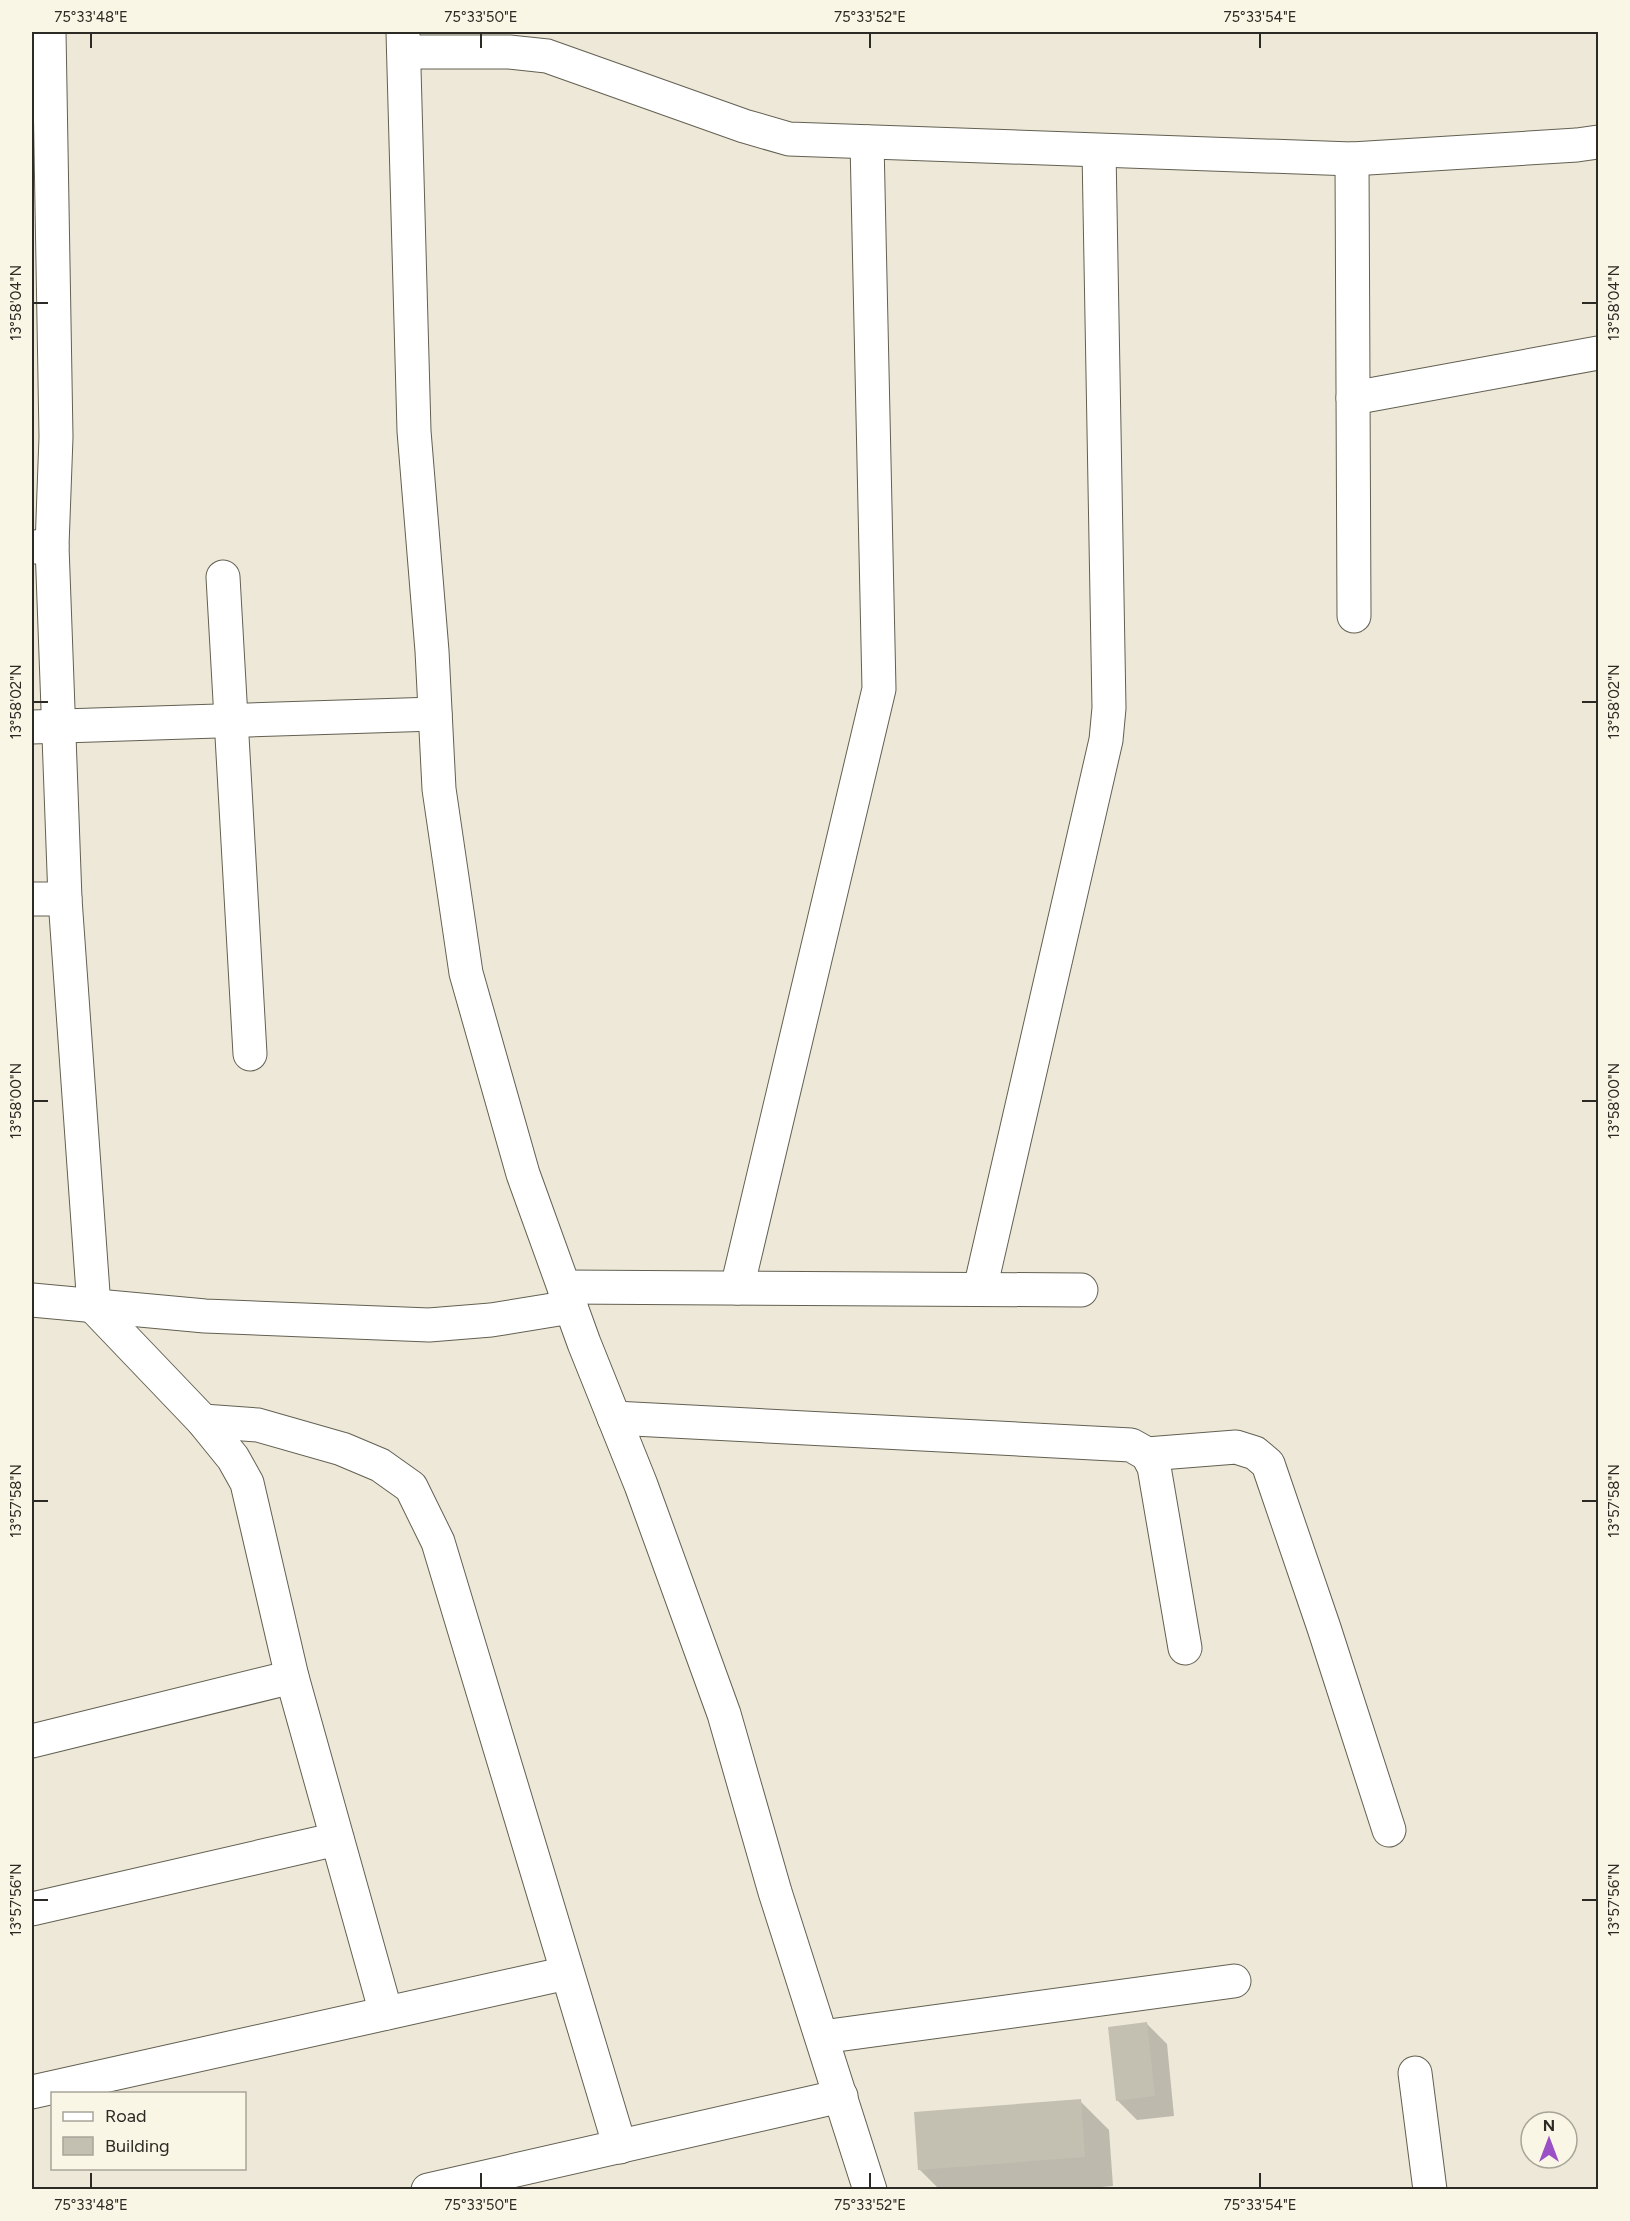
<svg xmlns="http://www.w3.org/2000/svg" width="1630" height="2221" viewBox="0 0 1630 2221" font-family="Figtree,sans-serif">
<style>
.shadow{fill:#0003}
.building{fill:#c4c0b1}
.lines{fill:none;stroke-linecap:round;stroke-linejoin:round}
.minor-casing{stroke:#636052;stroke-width:35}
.minor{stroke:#fff;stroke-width:33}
.ticks{fill:none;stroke:#2c2a24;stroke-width:2}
.neatline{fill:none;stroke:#2c2a24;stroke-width:2}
.ticks-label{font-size:15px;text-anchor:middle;fill:#2c2a24}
</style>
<rect width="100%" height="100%" fill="#ede8d8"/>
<g class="shadow">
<path d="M1147,2024L1167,2044L1174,2116L1137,2120L1117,2100Z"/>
<path d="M1080,2101L1109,2130L1113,2186L1068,2190H940L919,2169Z"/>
</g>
<g class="building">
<path d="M1147,2022L1155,2096L1116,2101L1108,2027Z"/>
<path d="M1081,2099L1085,2157L918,2170L914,2112Z"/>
</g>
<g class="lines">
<defs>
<g id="minor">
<path d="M49,32L56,437L52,546"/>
<path d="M403,32L414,431L432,651L439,789L466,973L523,1174L584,1343L641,1485L724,1714L775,1892L870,2190"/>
<path d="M404,52H509L547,56L744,126L789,139L1352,159L1577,145L1598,142"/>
<path d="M1352,159L1354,616"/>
<path d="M1353,398L1598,353"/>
<path d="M32,547L52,546L65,899L94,1307L203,1421L233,1458L247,1483L292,1677L386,2013"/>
<path d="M223,577L250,1054"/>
<path d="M32,727L435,714"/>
<path d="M32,899H65"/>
<path d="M564,1287L1081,1290"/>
<path d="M737,1288L879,689L867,142"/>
<path d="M980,1289L1106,740L1109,708L1099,151"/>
<path d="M32,1300L205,1316L429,1325L491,1320L571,1307"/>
<path d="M614,1418L1131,1445L1147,1454L1154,1467L1185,1648"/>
<path d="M203,1421L258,1425L342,1449L380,1465L411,1487L438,1542L620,2147"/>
<path d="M1147,1454L1236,1447L1255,1453L1268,1464L1324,1628L1389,1830"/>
<path d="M32,1741L292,1677"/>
<path d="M32,1909L337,1839"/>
<path d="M822,2037L1234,1981"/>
<path d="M1415,2073L1430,2190"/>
<path d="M32,2092L567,1973"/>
<path d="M428,2190L841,2096"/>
</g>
</defs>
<use href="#minor" class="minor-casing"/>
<use href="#minor" class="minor"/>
</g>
<path class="ticks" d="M91,33V48M481,33V48M870,33V48M1260,33V48M33,303H48M1582,303H1597M33,702H48M1582,702H1597M33,1101H48M1582,1101H1597M33,1501H48M1582,1501H1597M33,1900H48M1582,1900H1597M91,2173V2188M481,2173V2188M870,2173V2188M1260,2173V2188"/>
<rect width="1630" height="2221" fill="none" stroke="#faf6e5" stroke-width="66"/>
<rect x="51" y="2092" width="195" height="78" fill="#faf6e5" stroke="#a8a498" stroke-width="1.5"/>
<rect x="63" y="2112" width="30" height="9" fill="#ffffff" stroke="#a8a498" stroke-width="1.5"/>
<text x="105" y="2122" font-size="18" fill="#2c2a24">Road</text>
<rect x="63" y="2137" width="30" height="18" fill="#c4c0b1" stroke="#a8a498" stroke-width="1.5"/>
<text x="105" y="2152" font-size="18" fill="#2c2a24">Building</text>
<g transform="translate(1549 2140)"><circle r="28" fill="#faf6e5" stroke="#a8a498" stroke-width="1.5"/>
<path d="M0-4.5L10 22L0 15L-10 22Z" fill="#9951c5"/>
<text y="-9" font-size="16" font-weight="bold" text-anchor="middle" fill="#2c2a24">N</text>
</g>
<rect x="33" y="33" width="1564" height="2155" class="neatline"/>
<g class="ticks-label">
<text x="91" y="22">75°33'48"E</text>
<text x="481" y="22">75°33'50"E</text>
<text x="870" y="22">75°33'52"E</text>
<text x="1260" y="22">75°33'54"E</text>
<text transform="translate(16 303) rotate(-90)" y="5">13°58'04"N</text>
<text transform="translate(1614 303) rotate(-90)" y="5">13°58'04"N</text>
<text transform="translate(16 702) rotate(-90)" y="5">13°58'02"N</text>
<text transform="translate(1614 702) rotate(-90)" y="5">13°58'02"N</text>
<text transform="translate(16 1101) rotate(-90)" y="5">13°58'00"N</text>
<text transform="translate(1614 1101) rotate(-90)" y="5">13°58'00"N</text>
<text transform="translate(16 1501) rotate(-90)" y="5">13°57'58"N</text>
<text transform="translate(1614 1501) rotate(-90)" y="5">13°57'58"N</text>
<text transform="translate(16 1900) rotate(-90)" y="5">13°57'56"N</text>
<text transform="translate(1614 1900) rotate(-90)" y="5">13°57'56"N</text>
<text x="91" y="2210">75°33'48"E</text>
<text x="481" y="2210">75°33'50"E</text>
<text x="870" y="2210">75°33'52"E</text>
<text x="1260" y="2210">75°33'54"E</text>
</g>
</svg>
